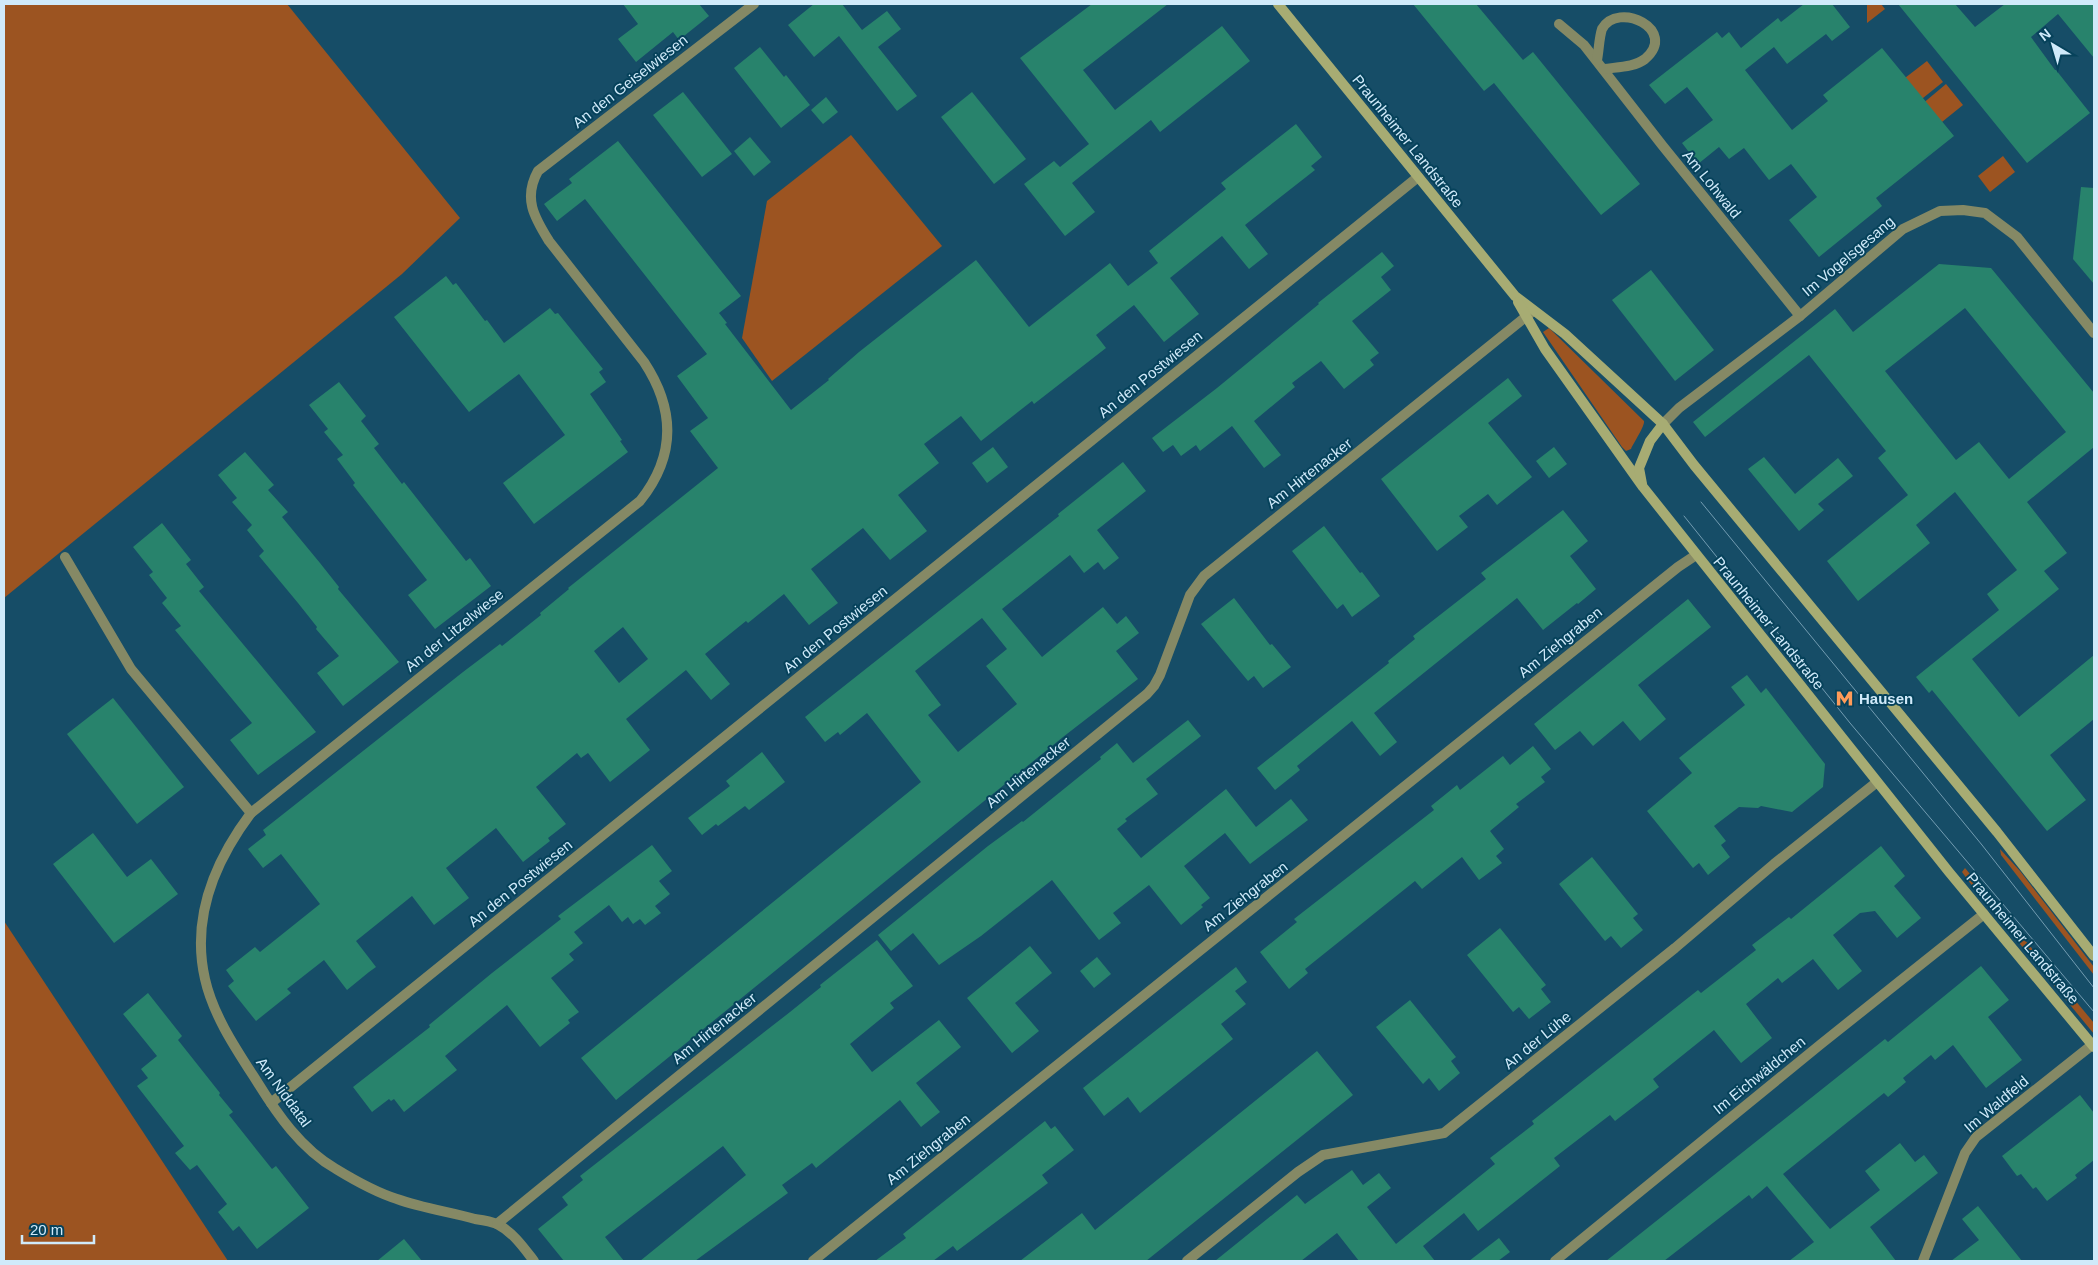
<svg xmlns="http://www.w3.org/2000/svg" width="2098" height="1265" viewBox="0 0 2098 1265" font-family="Arial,sans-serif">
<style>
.green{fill:#9c5421}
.building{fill:#28836c;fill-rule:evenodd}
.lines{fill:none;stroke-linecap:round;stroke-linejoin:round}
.street{stroke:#858965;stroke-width:10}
.secondary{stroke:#a7ac73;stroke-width:10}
.tram{stroke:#739cb1;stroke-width:1}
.labels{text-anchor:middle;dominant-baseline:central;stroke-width:4;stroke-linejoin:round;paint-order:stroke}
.street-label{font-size:15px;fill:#d0eafa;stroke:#06425b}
.poi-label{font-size:15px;font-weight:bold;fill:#d0eafa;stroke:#06425b;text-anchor:start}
</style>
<rect width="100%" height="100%" fill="#164d67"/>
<g class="green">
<path d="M4,4H287L460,218L402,274L4,598Z"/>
<path d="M1867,4H1881L1885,9L1867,23Z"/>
<path d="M1927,61L1943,82L1918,102L1901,81Z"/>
<path d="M1946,84L1963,105L1937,126L1921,105Z"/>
<path d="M851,135L942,246L772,381L742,338L767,201Z"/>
<path d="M2003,156L2015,172L1990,192L1978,176Z"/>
<path d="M1549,328L1644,421C1645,426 1634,442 1631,449L1626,451L1622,447L1543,332Z"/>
<path d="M2000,849L2020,871L2094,967V975L2001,855Z"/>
<path d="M1965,868L2094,1023V1034L1970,883L1962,872Z"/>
<path d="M4,921L228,1261H4Z"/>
</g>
<g class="building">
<path d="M623,4H699L709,16L679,40L673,32L636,62L618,39L638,24Z"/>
<path d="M814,4H842L862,30L887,11L901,29L878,47L917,96L897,111L839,36L814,57L788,25Z"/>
<path d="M1092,4H1168L1083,70L1115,110L1222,26L1250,61L1160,132L1151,120L1072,183L1095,212L1065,236L1024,184L1054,161L1060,167L1089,144L1020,58Z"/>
<path d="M1413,4H1476L1523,60L1533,52L1640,184L1601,215L1494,83L1484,91Z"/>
<path d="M1804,4H1832L1850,27L1832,41L1826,34L1787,64L1774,47L1745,70L1792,130L1828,101L1823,95L1882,48L1954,136L1876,198L1882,206L1819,257L1789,220L1817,197L1791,164L1769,180L1744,148L1729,159L1719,147L1698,164L1682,143L1713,120L1687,87L1665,104L1649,85L1717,32L1722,38L1729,32L1741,48L1778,18L1781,22Z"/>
<path d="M1898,4H1955L1975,27L2005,4H2094V58L2058,14L2031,37L2055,70H2056L2090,113L2027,163Z"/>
<path d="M760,47L784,77L786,75L810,105L781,128L734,68Z"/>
<path d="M683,92L732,154L702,177L653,115Z"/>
<path d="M972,92L1026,159L994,184L941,117Z"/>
<path d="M826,97L838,112L823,124L811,110Z"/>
<path d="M1296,124L1322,157L1311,166L1315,170L1245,225L1268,254L1249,269L1222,236L1170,278L1199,314L1164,342L1134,305L1096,335L1106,348L1034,404L1032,401L981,441L961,416L924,444L939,463L898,495L927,531L890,560L863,528L811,569L838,603L809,625L784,594L748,623L746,621L705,654L730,684L711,700L686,670L626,719L650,750L610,782L588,753L581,758L577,753L536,787L566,824L548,838L550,841L523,862L496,828L446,868L469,898L434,925L412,896L356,941L376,967L369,972L347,990L324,960L287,989L291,993L256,1021L228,986L234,981L226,970L255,947L260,952L320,904L281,854L263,868L248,849L266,835L263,830L463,672L500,644L502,646L541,615L540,613L569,589L568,588L718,468L690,431L708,418L677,376L707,354L585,199L557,221L544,204L572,183L569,179L618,141L741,296L719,313L727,323L725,324L791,410L829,380L828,379L859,352L976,260L1029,327L1110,263L1128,286L1158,263L1149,251L1226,189L1221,183ZM623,627L648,659L619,683L594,651Z"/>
<path d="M750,137L771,162L754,176L734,151Z"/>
<path d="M2081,187L2094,188V284L2073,259Z"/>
<path d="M1382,252L1394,266L1381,277L1391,290L1352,321L1379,353L1370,360L1374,365L1344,389L1321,361L1292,383L1295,387L1254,421L1281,455L1264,468L1232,426L1200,451L1196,445L1181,456L1173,445L1163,452L1152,438L1217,388L1319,304L1318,303Z"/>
<path d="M1939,264L1991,268L2094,393V447L2027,502L2067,553L2044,571L2059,589L1972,659L2019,717L2094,655V719L2050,755L2086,800L2047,831L1932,690L1929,693L1916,677L1999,610L1987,594L2017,570L1955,492L1916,525L1930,543L1858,601L1827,561L1908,495L1878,458L1886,451L1809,355L1705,437L1693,422L1835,309L1853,332ZM1965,308L2066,432L2009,479L1979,442L1956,460L1885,371Z"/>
<path d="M1651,270L1714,350L1675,381L1612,300Z"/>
<path d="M446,276L453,285L456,283L485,321L487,320L504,343L550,308L555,314L558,313L603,369L599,372L606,382L590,394L622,440L620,441L628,452L534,524L503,483L565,435L519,374L469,412L394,317Z"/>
<path d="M1508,378L1522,396L1488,423L1532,477L1497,505L1488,494L1459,516L1468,527L1437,551L1381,479Z"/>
<path d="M339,382L366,416L361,421L379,444L374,448L402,484L404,482L466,561L470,558L491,586L435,629L408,595L427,580L353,485L355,483L337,459L343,455L324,432L328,429L309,405Z"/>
<path d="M993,447L1008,467L987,483L972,463Z"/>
<path d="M1554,447L1567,464L1549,478L1536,461Z"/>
<path d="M245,452L274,485L268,490L288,512L282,517L320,563L339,587L338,589L399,662L343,706L317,673L339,656L316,629L317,627L298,603L259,556L264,551L247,530L252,525L232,502L237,498L218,475Z"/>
<path d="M1764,457L1795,494L1838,458L1853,476L1818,504L1824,510L1799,531L1748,469Z"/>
<path d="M1123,462L1146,491L1097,530L1119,558L1104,570L1098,562L1084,573L1070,555L1002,609L1042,657L1103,607L1117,624L1126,616L1139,633L1116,651L1138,679L1063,737L616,1100L581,1058L921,782L867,713L840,735L838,732L825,742L805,717L1059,516L1058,514ZM982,618L1007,649L986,666L1017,704L958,752L928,715L941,705L915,671Z"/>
<path d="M1563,510L1588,541L1570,556L1596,589L1578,604L1577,603L1543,630L1517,598L1374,713L1397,742L1380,756L1352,721L1297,766L1300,770L1275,790L1257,768L1389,663L1388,661L1415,639L1413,636L1486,579L1481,573Z"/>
<path d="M162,523L191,560L186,564L204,587L199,591L316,732L258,775L230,740L252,723L175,630L181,626L162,603L167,598L149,575L153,572L133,547Z"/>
<path d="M1324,526L1360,573L1362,572L1380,596L1352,617L1343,604L1337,609L1292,551Z"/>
<path d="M1234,598L1270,645L1272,644L1291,667L1263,688L1254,676L1248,681L1201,624Z"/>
<path d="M1688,599L1711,627L1638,685L1666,719L1640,741L1623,721L1593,746L1580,731L1555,750L1534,724Z"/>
<path d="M1747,675L1761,693L1766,688L1825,764L1823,787L1792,812L1761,806L1758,808L1739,807L1714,826L1726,841L1721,845L1730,857L1708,875L1699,863L1693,868L1647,811L1692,773L1679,758L1745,705L1731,687Z"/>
<path d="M113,698L184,787L137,824L67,734Z"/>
<path d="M1188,720L1201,736L1146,779L1158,794L1125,819L1127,821L1117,829L1141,858L1226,789L1256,827L1291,799L1308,820L1250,864L1225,833L1184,866L1210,898L1201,905L1203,907L1181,925L1149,885L1113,913L1121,923L1099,940L1052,880L981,936L939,965L913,933L891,951L878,935L988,846L1022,821L1023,822L1101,759L1100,757L1117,743L1133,763Z"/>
<path d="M1533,746L1551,769L1541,777L1545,782L1516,804L1519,807L1490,831L1504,849L1496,856L1502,863L1479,880L1462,857L1422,889L1415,881L1305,969L1308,973L1289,989L1260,952L1297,922L1294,919L1434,810L1431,806L1457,785L1460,790L1503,756L1510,765Z"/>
<path d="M762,752L785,782L749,810L745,806L718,826L716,824L702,835L688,818L730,786L726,781Z"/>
<path d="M93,833L127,877L151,859L178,894L114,943L53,864Z"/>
<path d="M652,845L672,871L659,881L670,894L655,906L661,913L645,925L640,919L633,924L628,917L622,922L609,905L574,932L583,943L569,954L574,960L551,978L579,1012L568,1020L570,1023L540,1047L507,1005L445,1056L457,1070L404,1112L394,1099L391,1101L389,1099L372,1112L353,1087L430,1027L429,1025L492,973L561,919L558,916Z"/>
<path d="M1881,846L1905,876L1894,886L1921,918L1897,938L1875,911L1860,913L1833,935L1862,971L1838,990L1813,959L1782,983L1778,978L1746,1004L1772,1038L1741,1063L1714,1030L1653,1079L1659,1087L1615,1121L1610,1115L1554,1158L1560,1166L1478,1231L1464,1213L1423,1246L1435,1261H1359L1337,1233L1301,1261H1215L1297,1195L1305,1204L1352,1170L1363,1185L1379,1173L1391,1188L1367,1207L1396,1244L1495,1164L1490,1158L1534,1124L1532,1121L1698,990L1701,993L1756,950L1752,945L1789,917L1791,919Z"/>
<path d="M1592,857L1638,914L1633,918L1643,930L1621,948L1611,936L1605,941L1559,884Z"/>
<path d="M1500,928L1546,985L1541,989L1551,1002L1529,1019L1519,1007L1513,1012L1467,955Z"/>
<path d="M877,940L913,986L890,1003L894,1008L850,1044L872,1072L939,1020L961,1047L916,1083L940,1112L921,1127L900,1100L816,1168L812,1163L782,1185L788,1193L695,1261H640L746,1175L723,1146L605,1237L624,1261H564L538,1229L568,1205L562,1197L583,1180L580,1176L790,1012L821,987L820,985Z"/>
<path d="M1030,946L1052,973L1015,1003L1039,1031L1012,1053L967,998Z"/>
<path d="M1097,957L1111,974L1094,988L1080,971Z"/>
<path d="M1981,966L2009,1000L1988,1017L2022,1060L1986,1088L1953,1045L1935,1060L1931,1055L1903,1078L1906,1082L1888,1097L1884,1093L1783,1174L1830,1229L1880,1190L1865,1171L1900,1143L1915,1162L1924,1155L1938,1173L1870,1227L1896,1261H1789L1814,1242L1767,1186L1752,1199L1749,1195L1664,1261H1606L1885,1039L1888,1042Z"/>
<path d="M1236,967L1247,982L1235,991L1246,1004L1221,1024L1233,1039L1140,1113L1128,1097L1104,1116L1083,1088Z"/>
<path d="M148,993L182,1036L178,1040L220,1093L219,1095L233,1112L229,1115L272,1169L276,1166L309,1208L257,1249L239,1226L233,1231L218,1212L227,1204L197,1165L190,1170L175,1153L184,1146L137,1086L148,1078L141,1069L157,1056L123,1014Z"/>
<path d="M1410,1000L1456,1057L1451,1061L1460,1073L1439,1091L1429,1078L1423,1084L1376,1027Z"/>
<path d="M1317,1051L1353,1095L1146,1261H1020L1082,1213L1095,1230Z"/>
<path d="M2080,1095L2094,1113V1160L2075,1175L2077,1178L2047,1201L2036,1187L2033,1189L2021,1174L2017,1176L2002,1156Z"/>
<path d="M1045,1121L1051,1129L1055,1126L1074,1150L1042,1175L1048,1183L957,1251L953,1246L933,1261H875L906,1238L903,1234Z"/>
<path d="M1978,1206L2022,1261H1951L1979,1240L1962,1219Z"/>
<path d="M1499,1238L1510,1252L1498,1261H1469Z"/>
<path d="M404,1239L422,1261H377Z"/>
</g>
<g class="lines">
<g class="street">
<path d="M1559,24L1584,45L1662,145L1800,316"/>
<path d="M1597,60C1599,50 1599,38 1602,29C1618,0 1679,30 1645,59C1635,67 1617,67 1604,69"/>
<path d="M1663,424L1679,408L1800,316L1903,229L1940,211L1963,210L1985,213L2017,237L2094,333"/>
<path d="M65,557L131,669L251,813L640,501C676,456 675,409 644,362L549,241C534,217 523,198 538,171L754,4"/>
<path d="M251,813C215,861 191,918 205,979C213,1015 236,1049 256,1080C277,1114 301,1149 336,1169C354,1180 378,1193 397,1199C422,1208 450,1212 475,1219C482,1220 490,1221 497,1224C513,1232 524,1248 534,1261"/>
<path d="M271,1103L1418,177"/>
<path d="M497,1224L1147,694L1154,686L1160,675L1190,595L1204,576L1533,311"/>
<path d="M813,1261L1678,567L1696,555"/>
<path d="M1187,1261L1298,1172L1323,1155L1444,1133L1675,948L1774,864L1877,782"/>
<path d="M1555,1261L1821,1044L1984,914"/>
<path d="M1923,1261L1965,1153L1976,1137L2092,1045"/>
</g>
<g class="secondary">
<path d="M1278,4L1515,296L1565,334L1663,424L1694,465L1997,832L2094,956"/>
<path d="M1518,302L1545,349L1643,487L1949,872L2094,1047"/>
<path d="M1642,484L1639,468L1650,441L1663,424"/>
</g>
<g class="tram">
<path d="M1701,502L1982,845L2094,988"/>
<path d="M1684,516L1850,723L2094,1012"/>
</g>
</g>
<defs>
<symbol id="metro-bare" viewBox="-9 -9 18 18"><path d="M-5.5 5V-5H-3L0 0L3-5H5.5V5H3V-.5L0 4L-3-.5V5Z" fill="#fe9b59" stroke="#06425b" stroke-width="2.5" paint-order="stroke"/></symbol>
</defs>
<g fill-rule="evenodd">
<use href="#metro-bare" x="1832" y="686" width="25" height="25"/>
</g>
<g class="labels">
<g class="street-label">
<text transform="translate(630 81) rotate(-38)">An den Geiselwiesen</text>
<text transform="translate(1408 141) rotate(51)">Praunheimer Landstraße</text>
<text transform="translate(1712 184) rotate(51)">Am Lohwald</text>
<text transform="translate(1848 256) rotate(-40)">Im Vogelsgesang</text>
<text transform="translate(1150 374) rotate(-39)">An den Postwiesen</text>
<text transform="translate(1309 473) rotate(-38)">Am Hirtenacker</text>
<text transform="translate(1769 623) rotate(51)">Praunheimer Landstraße</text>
<text transform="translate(835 629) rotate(-39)">An den Postwiesen</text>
<text transform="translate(454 630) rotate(-39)">An der Litzelwiese</text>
<text transform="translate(1560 642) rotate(-39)">Am Ziehgraben</text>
<text transform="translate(1028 772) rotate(-39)">Am Hirtenacker</text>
<text transform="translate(520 883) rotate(-39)">An den Postwiesen</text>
<text transform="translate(1245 896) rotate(-38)">Am Ziehgraben</text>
<text transform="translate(2023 938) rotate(50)">Praunheimer Landstraße</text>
<text transform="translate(714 1028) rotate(-39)">Am Hirtenacker</text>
<text transform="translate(1537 1040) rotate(-39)">An der Lühe</text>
<text transform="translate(1759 1075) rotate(-39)">Im Eichwäldchen</text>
<text transform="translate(284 1092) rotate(54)">Am Niddatal</text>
<text transform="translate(1996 1104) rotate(-40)">Im Waldfeld</text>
<text transform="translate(928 1149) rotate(-39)">Am Ziehgraben</text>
</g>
<g class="poi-label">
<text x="1859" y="698">Hausen</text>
</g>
</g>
<rect width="2098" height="1265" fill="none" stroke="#d0eafa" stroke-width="10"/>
<g transform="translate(2053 45) rotate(322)" stroke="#06425b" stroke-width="4" paint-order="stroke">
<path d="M0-4L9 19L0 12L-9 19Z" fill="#d0eafa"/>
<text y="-8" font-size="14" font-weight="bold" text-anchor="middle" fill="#d0eafa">N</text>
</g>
<path d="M22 1235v8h72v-8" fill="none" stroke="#d0eafa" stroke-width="2.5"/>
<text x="30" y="1235" font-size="15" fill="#d0eafa" stroke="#06425b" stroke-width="4" paint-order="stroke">20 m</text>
</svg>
